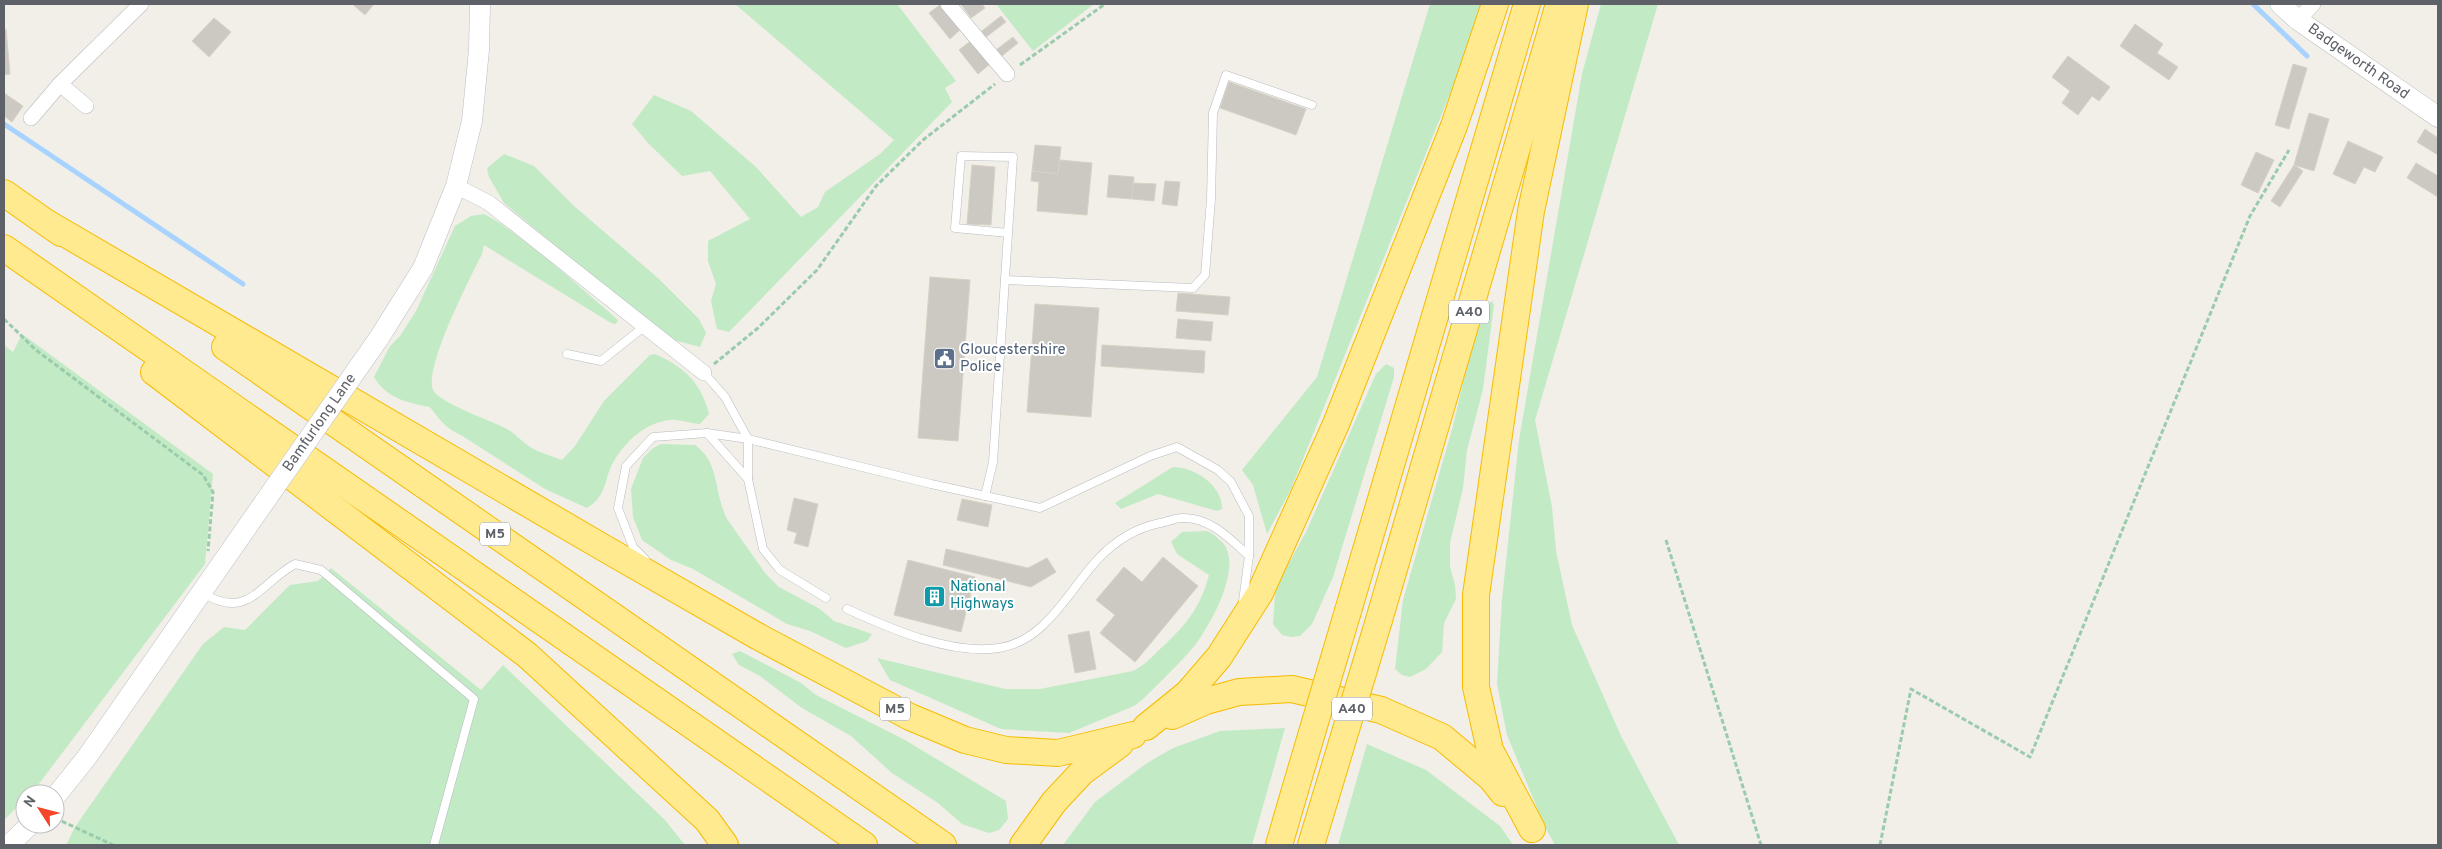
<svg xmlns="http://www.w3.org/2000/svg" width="2442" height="849" viewBox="0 0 2442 849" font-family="Overpass,sans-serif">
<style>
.green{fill:#c2eac5}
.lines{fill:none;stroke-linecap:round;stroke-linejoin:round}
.stream{stroke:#a8d3ff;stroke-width:5}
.building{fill:#ccc9c3;stroke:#d6d2c4}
.lane-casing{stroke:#b9bbc1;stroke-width:9}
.street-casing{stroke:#b9bbc1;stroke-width:16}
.secondary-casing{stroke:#bcbec5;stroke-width:21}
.highway-casing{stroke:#f7bb00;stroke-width:28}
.path{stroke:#9acbac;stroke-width:3;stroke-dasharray:5 2.5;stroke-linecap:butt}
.lane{stroke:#fff;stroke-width:8}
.street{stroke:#fff;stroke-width:15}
.secondary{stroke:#fff;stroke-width:20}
.highway{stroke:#ffea8f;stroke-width:26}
.secondary-bridge-casing{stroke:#bcbec5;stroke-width:21;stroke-linecap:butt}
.highway-bridge-casing{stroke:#f7bb00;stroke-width:28;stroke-linecap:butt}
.secondary-bridge{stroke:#fff;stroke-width:20}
.highway-bridge{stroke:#ffea8f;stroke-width:26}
.labels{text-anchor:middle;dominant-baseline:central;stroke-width:4;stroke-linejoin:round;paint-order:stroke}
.shield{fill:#fff;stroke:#8e9095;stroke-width:1}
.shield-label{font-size:14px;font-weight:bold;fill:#5e6168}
.street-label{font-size:15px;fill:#5e6168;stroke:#fff}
.service-label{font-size:15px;fill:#4e5e75;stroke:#fff;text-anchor:start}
.culture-label{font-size:15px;fill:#0d838f;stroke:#fff;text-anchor:start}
</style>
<rect width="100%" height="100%" fill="#f1efe7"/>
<g class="green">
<path d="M735,4H897L956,81L945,88L952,102L729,332L717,329L711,301L716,284L708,261V241L750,219L710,171L682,176L649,144L632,124L654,95L691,111L756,167L801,217L818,207L825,192L880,154L894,140Z"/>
<path d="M996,4H1094L1033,51Z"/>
<path d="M1430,4H1486L1291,489L1267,534L1253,485L1242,470L1317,377Z"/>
<path d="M1601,4H1658L1535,420L1552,507L1556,551L1572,625L1621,736L1679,845H1555L1545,827L1507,735L1497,684L1502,599L1519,440L1582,74Z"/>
<path d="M504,154L534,166L574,206L659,279L699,319L706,333L700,347L666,338L504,203L489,177L487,168Z"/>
<path d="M484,214L500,223L550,261L618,320L616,324L611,323L484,245L482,254C470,278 424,367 433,390C438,402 489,420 503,427C513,431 521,441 530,447C540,453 552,456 562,460L575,446L604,401L650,355L655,354C684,367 701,382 709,414L700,424C691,424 679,419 670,420C647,422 627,440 615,459C603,478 609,494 587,508L545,489L461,435C446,429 439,419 430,407C408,403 386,398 374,377L390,346L400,336L416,311L455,226L471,216Z"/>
<path d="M1492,301L1494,305L1483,389L1467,450L1463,488L1450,543V567L1455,585L1456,599L1444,623L1442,652L1426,669L1410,677L1402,675L1395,669L1403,600L1453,426L1478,318L1485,305Z"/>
<path d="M22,334L213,474L205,564L35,789L30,794H25V799L4,820V345L13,352Z"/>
<path d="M1386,364L1394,368V377L1333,577L1312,624L1300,636L1291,637L1282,635L1273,624L1275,595L1279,581L1306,532L1376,374Z"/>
<path d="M661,444L695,445C720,462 714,494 727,519L765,573L779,587L820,609L834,621L872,634L867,641L846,648L810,631L787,624L693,569L671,560L642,540L633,517L631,489L643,458L653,448Z"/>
<path d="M1173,467C1195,467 1223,486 1222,509L1217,511L1158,494L1121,509L1115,503Z"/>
<path d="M1207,531C1213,533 1217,538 1222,542C1245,566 1208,630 1191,650C1175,668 1158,684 1142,700L1134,706L1069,733L1001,729L890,680L877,658L1005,689H1040L1133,671C1143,666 1150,659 1158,651C1183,628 1200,610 1209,575L1177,554L1171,542L1182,532Z"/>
<path d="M331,568L481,690L503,665L665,820L685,845H66L75,827L203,644L224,627L245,630L290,585L318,581Z"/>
<path d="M740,651L801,683L816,695L905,740L1006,801L1008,819L999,830L989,833L962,824L938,803L892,773L851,736L802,708L760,676L739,665L732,654Z"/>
<path d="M1285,728L1252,845H1063L1095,802L1147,763L1173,748L1220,731Z"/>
<path d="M1367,744L1426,770L1500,826L1513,845H1338Z"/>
</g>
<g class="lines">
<g class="stream">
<path d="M2253,4L2307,56"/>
<path d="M4,124L243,284"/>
</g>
</g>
<g class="building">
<path d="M352,4H374L365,15Z"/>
<path d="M941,4L961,29L950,39L929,13Z"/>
<path d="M961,4H982L985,8L971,18Z"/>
<path d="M1001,16L1006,22L982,40L978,34Z"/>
<path d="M214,18L231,32L209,57L192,41Z"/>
<path d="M2135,24L2163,44L2157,53L2178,67L2169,80L2120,46Z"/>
<path d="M6,29L10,74L4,75V30Z"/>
<path d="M1013,37L1018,43L997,60L992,53Z"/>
<path d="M972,40L990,64L978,74L959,50Z"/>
<path d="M2068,56L2110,87L2099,101L2092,96L2078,115L2062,103L2070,91L2052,77Z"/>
<path d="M2293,64L2307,68L2289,129L2275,125Z"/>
<path d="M1229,82L1306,109L1296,135L1220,108Z"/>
<path d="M4,93L23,106L12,122L4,116Z"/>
<path d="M2309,113L2329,119L2314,171L2294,165Z"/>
<path d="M2425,129L2438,138V155L2417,142Z"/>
<path d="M2348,141L2383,157L2375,172L2364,167L2355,184L2333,174Z"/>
<path d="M1035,145L1061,147L1058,174L1032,171Z"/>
<path d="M2256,152L2274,160L2258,193L2241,185Z"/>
<path d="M1060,160L1092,163L1087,215L1037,211L1039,182L1031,181L1032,171L1058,174Z"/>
<path d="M2416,163L2438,176V197L2407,178Z"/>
<path d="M972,165L995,167L991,225L967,224Z"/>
<path d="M2294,165L2303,171L2280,207L2271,201Z"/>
<path d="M1109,175L1134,177L1132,199L1107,197Z"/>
<path d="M1165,181L1180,182L1177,206L1162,204Z"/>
<path d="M1133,183L1156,184L1154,201L1132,199Z"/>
<path d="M930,277L970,280L958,441L918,438Z"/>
<path d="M1178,293L1230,297L1228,315L1176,311Z"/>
<path d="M1035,304L1099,308L1091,417L1027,412Z"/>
<path d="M1178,319L1213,322L1211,341L1176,338Z"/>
<path d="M1102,345L1205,351L1204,373L1101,366Z"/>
<path d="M794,498L818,504L808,547L794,543L797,533L787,530Z"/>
<path d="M962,499L992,505L988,527L957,520Z"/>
<path d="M946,549L1028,568L1047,558L1056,572L1031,587L943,565Z"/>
<path d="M1163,557L1198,586L1135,662L1100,633L1115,615L1096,600L1124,567L1142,582Z"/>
<path d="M908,560L975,577L961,632L894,615Z"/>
<path d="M1089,631L1096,669L1075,673L1068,635Z"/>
</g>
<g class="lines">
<defs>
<g id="lane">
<path d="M1005,280L1193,288L1205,275L1211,199L1213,113L1226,75L1312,105"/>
<path d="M567,354L601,361L645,326"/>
<path d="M704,373L725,397L748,439V479"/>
<path d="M707,433L748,479L763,549L780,570L826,598"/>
<path d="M985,496L993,462L1013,157L961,156L955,228L1008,233"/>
<path d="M645,559L633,547L618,508L626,466L653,437L707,433L748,439L931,484L1040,508L1150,456L1177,447L1218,470L1231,482L1249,516V556L1243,601"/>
<path d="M203,593C248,621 259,584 295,564L321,570L474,699L434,845"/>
<path d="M847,609C891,629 950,655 999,648C1046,641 1069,590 1098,559C1115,541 1136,528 1160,523C1167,522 1175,518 1182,518C1210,517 1230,539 1249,556"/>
</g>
<g id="street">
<path d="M948,4L1007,74"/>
<path d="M2298,20L2313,4"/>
<path d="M60,84L86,106"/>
<path d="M31,118L60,84L141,4"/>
<path d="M456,186L489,203L704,373"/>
</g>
<g id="secondary">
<path d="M2280,4L2298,20L2438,117"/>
<path d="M379,338L423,268L456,186L472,121L479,50L480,4"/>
<path d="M55,797L87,757L247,527"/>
<path d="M9,845L31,824"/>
</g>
<g id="highway">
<path d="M4,193L61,233"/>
<path d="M47,223L604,548L759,637L910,717L965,740L1006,750L1058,753L1133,735"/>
<path d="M4,248L864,845"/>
<path d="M225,347L943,845"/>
<path d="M154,372L527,655L707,820L725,845"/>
<path d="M1348,611L1527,4"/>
<path d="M1379,620L1559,4"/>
<path d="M1172,716L1206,701L1239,692L1292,689L1381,710L1442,737L1491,778L1503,793"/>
<path d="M1146,727L1188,693L1219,657L1260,593L1336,424L1454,126L1495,4"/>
<path d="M1532,829L1490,750L1476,687V595L1531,211L1575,4"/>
<path d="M1023,845L1054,802L1082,772L1120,744"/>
<path d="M1279,845L1295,790"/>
<path d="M1311,845L1325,799"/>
</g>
</defs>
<use href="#lane" class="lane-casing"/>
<use href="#street" class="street-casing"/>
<use href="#secondary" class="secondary-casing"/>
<use href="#highway" class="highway-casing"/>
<g class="path">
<path d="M1020,65L1105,4"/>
<path d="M4,319L36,350L203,475L213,492L208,551"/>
<path d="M714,364L758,328L817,270L876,186L923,140L995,84"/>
<path d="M1666,540L1761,845"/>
<path d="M55,818L113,845"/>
<path d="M1880,845L1911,689L2030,757L2250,216L2289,150"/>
</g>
<use href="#lane" class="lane"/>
<use href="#street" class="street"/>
<use href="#secondary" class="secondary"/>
<use href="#highway" class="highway"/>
<defs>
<path id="secondary-bridge" d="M247,527L379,338"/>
<g id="highway-bridge">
<path d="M1295,790L1348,611"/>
<path d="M1325,799L1379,620"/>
</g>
</defs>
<use href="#secondary-bridge" class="secondary-bridge-casing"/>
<use href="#highway-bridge" class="highway-bridge-casing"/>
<use href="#secondary-bridge" class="secondary-bridge"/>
<use href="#highway-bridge" class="highway-bridge"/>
</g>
<defs>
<symbol id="civic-square" viewBox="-11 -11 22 22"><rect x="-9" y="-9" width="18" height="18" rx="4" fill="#5c6f8a" stroke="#fff"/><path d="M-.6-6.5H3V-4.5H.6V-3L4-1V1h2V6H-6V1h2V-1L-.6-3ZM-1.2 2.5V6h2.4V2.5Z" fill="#fff"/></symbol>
<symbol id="building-square" viewBox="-11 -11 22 22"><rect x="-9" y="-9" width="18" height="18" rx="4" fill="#0f9aa8" stroke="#fff"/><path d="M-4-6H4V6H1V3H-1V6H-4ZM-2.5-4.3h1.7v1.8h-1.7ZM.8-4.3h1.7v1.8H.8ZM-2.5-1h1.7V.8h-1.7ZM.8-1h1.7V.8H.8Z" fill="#fff"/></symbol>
</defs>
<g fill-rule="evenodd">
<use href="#civic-square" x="932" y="346" width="25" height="25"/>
<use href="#building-square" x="922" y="584" width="25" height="25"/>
</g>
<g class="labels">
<g class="shield">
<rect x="1449" y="300.5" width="40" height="23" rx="4"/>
<rect x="480" y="522.5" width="30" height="23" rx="4"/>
<rect x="880" y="697.5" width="30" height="23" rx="4"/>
<rect x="1332" y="697.5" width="40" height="23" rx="4"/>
</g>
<g class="shield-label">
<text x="1469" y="312">A40</text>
<text x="495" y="534">M5</text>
<text x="895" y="709">M5</text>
<text x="1352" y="709">A40</text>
</g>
<g class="street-label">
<text transform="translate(2358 62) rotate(35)">Badgeworth Road</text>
<text transform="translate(320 423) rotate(-55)">Bamfurlong Lane</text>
</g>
<g class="service-label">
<text x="960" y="350">Gloucestershire<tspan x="960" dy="17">Police</tspan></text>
</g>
<g class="culture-label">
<text x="950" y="587">National<tspan x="950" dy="17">Highways</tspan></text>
</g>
</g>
<rect width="2442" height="849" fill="none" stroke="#5e6168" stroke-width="10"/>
<g transform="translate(40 809) rotate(306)"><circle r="24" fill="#ffffff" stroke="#bfc0c3"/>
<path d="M0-4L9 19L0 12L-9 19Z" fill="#f4472a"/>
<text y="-8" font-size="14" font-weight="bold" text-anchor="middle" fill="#5e6168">N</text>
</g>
</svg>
